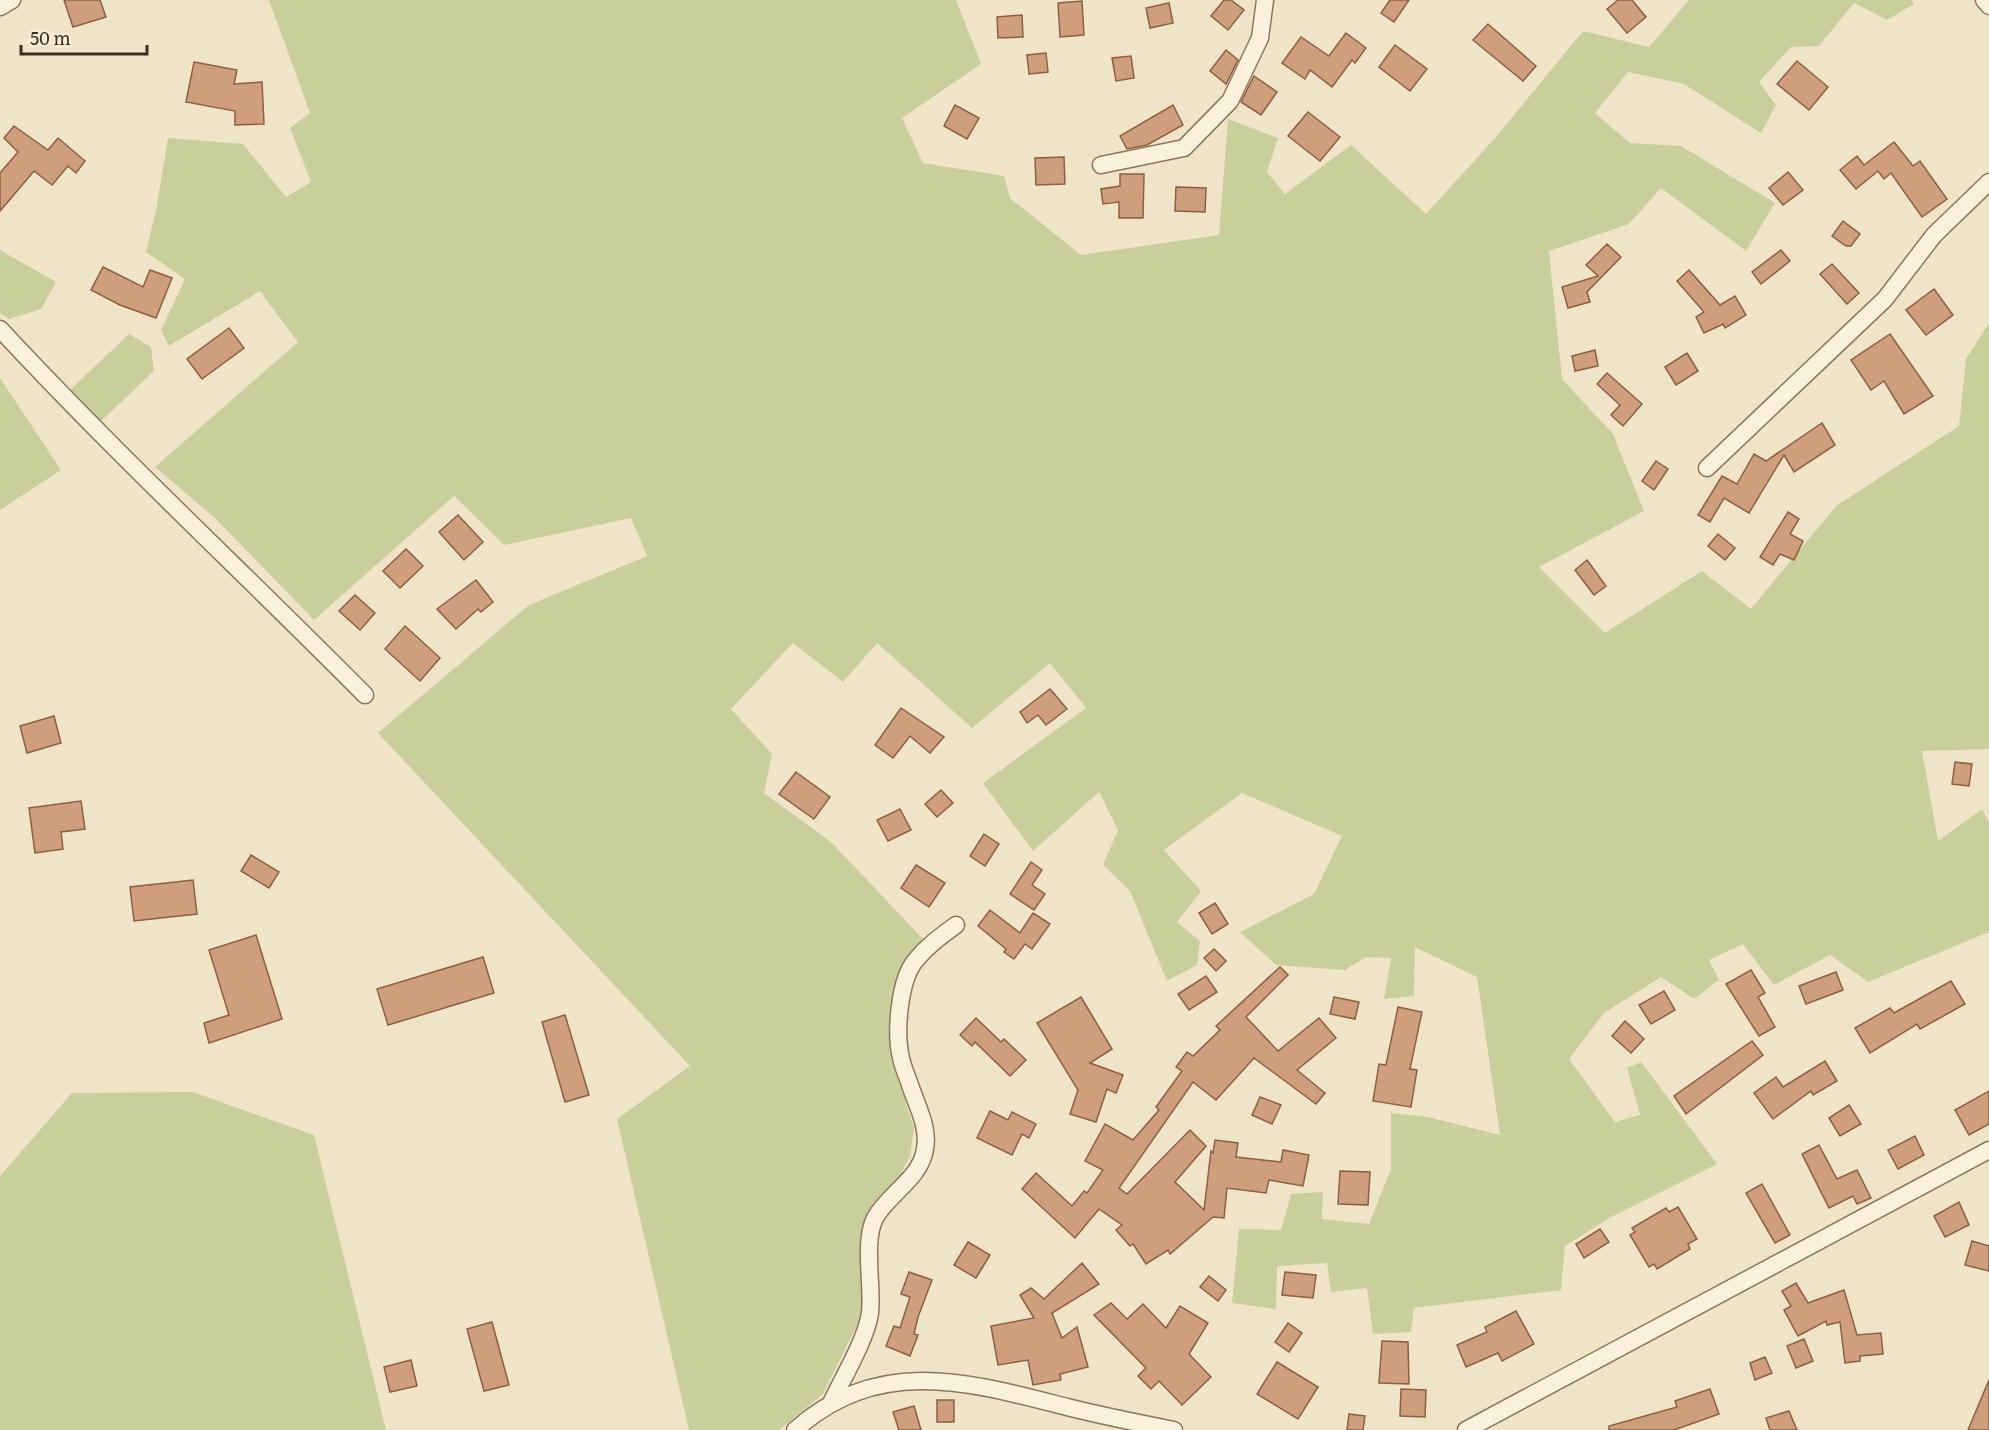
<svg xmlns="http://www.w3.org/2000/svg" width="1989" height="1430" viewBox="0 0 1989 1430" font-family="Literata,serif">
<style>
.green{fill:#c9cf9b}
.building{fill:#cf9f7d;stroke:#8d5f41;stroke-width:1.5}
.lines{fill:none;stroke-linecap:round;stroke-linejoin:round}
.street-casing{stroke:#8d765c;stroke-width:19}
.street{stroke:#faf1dc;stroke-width:16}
</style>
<rect width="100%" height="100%" fill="#f0e4c8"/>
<g class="green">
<path d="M269,0H956L981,64L902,118L923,163L1004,176L1010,198L1081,255L1219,235L1228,119L1278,138L1267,172L1285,194L1351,145L1426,214L1495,138L1583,31L1649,47L1689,0H1912L1914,4L1887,20L1854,3L1819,46L1791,47L1759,82L1776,105L1761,133L1684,84L1628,72L1595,113L1630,143L1681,146L1775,203L1746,251L1661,188L1629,224L1549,251L1562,379L1613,434L1644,511L1539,567L1605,633L1702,571L1751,609L1836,506L1959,426L1966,359L1989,323V749L1922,751L1938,841L1982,809L1989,822V932L1868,982L1830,955L1774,985L1743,944L1709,960L1719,980L1694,999L1661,977L1604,1013L1569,1059L1615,1122L1640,1115L1627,1068L1641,1062L1717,1164L1609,1218L1565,1246L1561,1290L1414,1308L1411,1332L1373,1334L1367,1288L1331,1292L1327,1263L1277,1266L1276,1309L1232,1303L1239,1229L1281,1230L1291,1194L1323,1192L1322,1219L1369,1224L1391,1169V1113L1428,1117L1500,1135L1477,977L1415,947L1414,996L1384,999L1391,958L1366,957L1345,970L1276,965L1240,932L1314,894L1342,836L1242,793L1164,850L1201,891L1177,922L1200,941L1197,965L1167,981L1130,891L1103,865L1118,830L1099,792L1033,851L983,783L1086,708L1050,663L972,728L877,643L843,682L793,643L731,709L772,754L764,793L831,842L923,939L902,966L889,1023L891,1059L914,1128L910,1156L900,1175L870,1209L861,1239L863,1313L823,1394L779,1430H689L617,1119L690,1066L378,733L529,605L647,556L631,518L504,545L454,496L314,620L215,518L155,467L298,342L260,291L169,346L161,330L185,279L146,252L156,210L168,138L243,144L286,197L311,182L290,128L310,113Z"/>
<path d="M0,250L56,282L41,309L9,319L0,313Z"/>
<path d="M129,334L151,347L154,371L100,422L69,391Z"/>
<path d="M0,378L61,470L0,510Z"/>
<path d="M193,1092L314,1135L386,1430H0V1176L72,1093Z"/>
</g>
<g class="building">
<path d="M64,0H100L106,17L73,27Z"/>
<path d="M1224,0H1231L1244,10L1228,30L1211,16Z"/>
<path d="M1390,0H1409L1394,22L1381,13Z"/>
<path d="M1618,0H1632L1646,17L1627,33L1607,9Z"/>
<path d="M1082,1L1084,35L1060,37L1058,3Z"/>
<path d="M1169,3L1173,23L1150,28L1146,8Z"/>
<path d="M1022,15L1023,37L998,38L997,17Z"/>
<path d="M1488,24L1536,66L1523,81L1473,40Z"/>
<path d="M1346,33L1366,48L1355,63L1352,60L1332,87L1310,70L1305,79L1282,63L1301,37L1329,56Z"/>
<path d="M1395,45L1427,69L1410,91L1379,67Z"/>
<path d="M1226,50L1238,60L1226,84L1210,71Z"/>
<path d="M1046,53L1048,72L1029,74L1027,55Z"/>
<path d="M1131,56L1134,78L1116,81L1112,58Z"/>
<path d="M1797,61L1828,87L1809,110L1777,84Z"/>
<path d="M194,62L237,70L234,84L262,82L264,124L235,125V111L186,102Z"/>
<path d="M1254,76L1277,92L1261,115L1241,102Z"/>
<path d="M955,105L979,118L967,139L944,126Z"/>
<path d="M1173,105L1183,125L1147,145L1127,149L1120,136Z"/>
<path d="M1308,112L1340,137L1320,161L1288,136Z"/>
<path d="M14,126L48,150L58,138L85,161L76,173L68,166L52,185L34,171L0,211V173L18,152L4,138Z"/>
<path d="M1894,142L1913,166L1920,161L1947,199L1922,217L1891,173L1884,179L1878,171L1856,189L1840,170L1857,156L1864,165Z"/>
<path d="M1064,157L1065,184L1036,185L1035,158Z"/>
<path d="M1788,172L1803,190L1783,205L1769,188Z"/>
<path d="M1120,174H1144L1143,218H1119V202L1103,204L1101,189L1120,186Z"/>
<path d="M1176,187L1206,188L1205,212L1175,211Z"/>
<path d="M1843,221L1860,234L1851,246H1846L1832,236Z"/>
<path d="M1607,244L1621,257L1587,292L1590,302L1568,308L1562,287L1598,276L1586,265Z"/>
<path d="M1781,250L1790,261L1761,284L1752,272Z"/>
<path d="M1832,264L1859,293L1847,304L1820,274Z"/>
<path d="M103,267L143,287L150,270L172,278L156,318L120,305L91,290Z"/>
<path d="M1689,270L1720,305L1735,296L1746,315L1725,328L1723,324L1704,333L1696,317L1704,312L1677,281Z"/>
<path d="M1934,289L1953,315L1926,335L1906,310Z"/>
<path d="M229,328L244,348L202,379L187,359Z"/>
<path d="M1890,334L1933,396L1904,414L1884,381L1871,390L1851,360Z"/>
<path d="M1595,350L1598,366L1575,371L1572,356Z"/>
<path d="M1687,353L1698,371L1676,385L1665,367Z"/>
<path d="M1607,373L1642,404L1623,426L1611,415L1620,405L1597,384Z"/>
<path d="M1822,423L1835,445L1794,472L1784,455L1749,513L1724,498L1710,522L1698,515L1722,476L1737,484L1754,454L1766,461Z"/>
<path d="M1656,461L1668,469L1654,490L1642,481Z"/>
<path d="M1788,512L1799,519L1790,534L1803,541L1794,560L1780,554L1773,565L1760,557Z"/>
<path d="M458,515L483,542L464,560L439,532Z"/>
<path d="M1718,534L1735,548L1725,560L1708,546Z"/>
<path d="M406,549L423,566L400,588L383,571Z"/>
<path d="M1587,560L1606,586L1594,595L1575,570Z"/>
<path d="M476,580L493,602L481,612L478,609L456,629L437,609Z"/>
<path d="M355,595L375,613L360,630L339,611Z"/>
<path d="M405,626L440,658L420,681L385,649Z"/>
<path d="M1050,689L1067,709L1046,725L1038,715L1027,723L1020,712Z"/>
<path d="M901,708L944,737L930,753L910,736L893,758L875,745Z"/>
<path d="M54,716L61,743L27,753L20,726Z"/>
<path d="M1955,762L1972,764L1969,786L1952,784Z"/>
<path d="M796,772L830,797L814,819L779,794Z"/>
<path d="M941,790L953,803L937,817L925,804Z"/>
<path d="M81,801L85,829L61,832L63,849L35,853L29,808Z"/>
<path d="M900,809L911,830L888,841L877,820Z"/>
<path d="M984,834L999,844L985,866L970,856Z"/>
<path d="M251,855L279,872L269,888L241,871Z"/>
<path d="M1031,862L1042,870L1032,885L1045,894L1034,910L1010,894Z"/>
<path d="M916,865L945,883L929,907L901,888Z"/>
<path d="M193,880L197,914L134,921L130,887Z"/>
<path d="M1215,903L1228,924L1212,934L1199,913Z"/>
<path d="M990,910L1020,933L1033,913L1050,924L1032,949L1025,944L1014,959L1004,952L1006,949L978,926Z"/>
<path d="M256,935L282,1019L209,1043L204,1023L229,1015L209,950Z"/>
<path d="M1214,949L1226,961L1216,971L1204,958Z"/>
<path d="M483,957L494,993L388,1025L377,989Z"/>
<path d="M1280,967L1288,975L1246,1017L1278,1051L1319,1018L1336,1038L1297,1070L1325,1093L1316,1104L1254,1058L1216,1100L1193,1082L1119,1188L1127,1194L1190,1130L1206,1146L1175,1182L1204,1210L1211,1151L1213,1153L1215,1140L1238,1143L1236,1157L1281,1162L1283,1150L1309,1155L1303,1186L1269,1180L1266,1193L1227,1188L1224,1218L1213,1217L1170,1254L1168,1250L1146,1264L1133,1244L1130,1246L1116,1230L1122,1225L1099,1209L1075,1238L1022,1189L1036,1173L1072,1206L1084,1191L1087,1193L1103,1170L1085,1161L1105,1124L1133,1140L1159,1110L1156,1107L1182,1071L1176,1067L1187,1052L1193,1056L1220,1030L1216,1026Z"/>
<path d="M1751,970L1765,993L1758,997L1775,1027L1759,1036L1726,984Z"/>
<path d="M1836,972L1843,990L1806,1004L1799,986Z"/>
<path d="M1206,976L1217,992L1189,1010L1178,994Z"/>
<path d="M1951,981L1965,1004L1920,1029L1917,1024L1870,1053L1855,1028L1890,1008L1894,1013Z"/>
<path d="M1664,991L1675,1010L1651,1024L1639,1005Z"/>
<path d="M1081,997L1112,1049L1090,1063L1123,1075L1116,1093L1107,1089L1096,1122L1070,1114L1078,1090L1037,1023Z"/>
<path d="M1334,997L1359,1002L1355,1019L1330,1014Z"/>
<path d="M1398,1007L1422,1012L1410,1069L1417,1070L1411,1107L1373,1101L1379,1064L1386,1065Z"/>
<path d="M565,1015L589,1095L565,1102L542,1022Z"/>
<path d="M976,1018L1001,1042L1004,1039L1026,1060L1010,1076L975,1042L972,1046L960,1035Z"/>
<path d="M1625,1021L1644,1039L1631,1053L1612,1036Z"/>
<path d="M1752,1041L1763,1055L1686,1114L1674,1096Z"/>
<path d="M1825,1061L1837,1081L1813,1095L1811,1091L1773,1119L1754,1093L1776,1077L1783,1087Z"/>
<path d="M1989,1091V1124L1969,1135L1955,1110Z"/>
<path d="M1260,1097L1281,1105L1272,1124L1252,1115Z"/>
<path d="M1849,1105L1861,1124L1840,1136L1829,1118Z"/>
<path d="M990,1111L1008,1120L1012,1112L1036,1124L1029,1138L1022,1134L1012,1155L977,1138Z"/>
<path d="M1915,1136L1924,1155L1898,1169L1888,1150Z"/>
<path d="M1819,1145L1837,1179L1857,1170L1871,1198L1857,1204L1853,1196L1829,1208L1802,1154Z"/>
<path d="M1340,1171L1370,1172L1368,1205L1338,1204Z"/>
<path d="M1762,1184L1790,1235L1775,1243L1746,1193Z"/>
<path d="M1959,1202L1969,1225L1945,1237L1934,1216Z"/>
<path d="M1678,1207L1697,1239L1688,1244L1690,1249L1657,1269L1654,1264L1649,1267L1630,1235L1635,1232L1632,1228L1666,1208L1669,1212Z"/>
<path d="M1600,1229L1609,1242L1584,1258L1576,1244Z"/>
<path d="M1972,1241L1989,1246V1271L1965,1265Z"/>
<path d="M968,1242L990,1255L976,1278L954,1265Z"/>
<path d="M1082,1263L1099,1284L1052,1313L1062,1338L1077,1327L1088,1367L1060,1374L1061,1380L1033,1385L1028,1360L998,1365L991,1326L1034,1318L1020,1295L1031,1288L1044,1299Z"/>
<path d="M909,1272L932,1280L918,1317L914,1334L918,1335L910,1356L886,1346L894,1326L900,1328L910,1297L901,1294Z"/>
<path d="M1285,1272L1316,1275L1313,1298L1282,1295Z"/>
<path d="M1209,1276L1226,1290L1218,1301L1200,1287Z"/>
<path d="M1796,1283L1808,1303L1844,1290L1857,1335L1881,1333L1883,1354L1860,1356V1361L1845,1363L1840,1322L1827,1325L1826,1321L1798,1336L1784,1310L1791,1306L1782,1291Z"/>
<path d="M1111,1303L1127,1319L1143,1304L1166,1328L1180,1306L1208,1323L1189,1354L1211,1377L1182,1405L1159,1381L1151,1389L1138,1376L1146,1368L1094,1315Z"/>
<path d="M1516,1311L1534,1344L1502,1361L1498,1353L1466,1367L1457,1345L1487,1332L1485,1327Z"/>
<path d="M492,1322L509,1385L484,1391L467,1329Z"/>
<path d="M1288,1323L1302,1333L1289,1352L1275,1342Z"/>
<path d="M1804,1339L1813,1361L1796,1368L1787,1346Z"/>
<path d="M1382,1341L1408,1342L1409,1384L1379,1383Z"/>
<path d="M1765,1357L1772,1373L1755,1380L1750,1363Z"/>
<path d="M411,1360L417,1386L390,1392L384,1367Z"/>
<path d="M1277,1362L1318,1387L1298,1419L1257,1394Z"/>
<path d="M1989,1380V1430H1968Z"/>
<path d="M1401,1389L1426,1390L1425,1417L1400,1416Z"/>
<path d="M1710,1389L1719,1414L1674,1430H1609V1426L1677,1407L1675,1401Z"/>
<rect x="937" y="1400" width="17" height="22"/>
<path d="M914,1406L921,1430H899L893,1412Z"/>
<path d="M1789,1411L1797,1430H1770L1766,1418Z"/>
<path d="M1349,1414L1365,1416L1363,1430H1347Z"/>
</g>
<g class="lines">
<defs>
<g id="street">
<path d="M1984,0L1989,6"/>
<path d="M0,7L12,0"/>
<path d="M1101,165L1184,148L1230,101L1260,38L1265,0"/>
<path d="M0,329C117,455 243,572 365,695"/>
<path d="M1707,468L1885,299L1934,235L1989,182"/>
<path d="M832,1401C843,1378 867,1337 870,1313C873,1286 863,1241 875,1218C888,1194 921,1178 925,1149C929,1128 918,1108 911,1088C908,1078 903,1068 901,1058C895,1033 899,981 915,961C927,946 941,936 956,925"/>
<path d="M795,1430C879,1355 969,1382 1067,1407C1103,1416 1138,1423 1174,1430"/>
<path d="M1466,1430L1989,1150"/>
</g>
</defs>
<use href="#street" class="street-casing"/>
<use href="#street" class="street"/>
</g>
<path d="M21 45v9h126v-9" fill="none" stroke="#3d2e20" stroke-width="3"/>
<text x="30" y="45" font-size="18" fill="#3d2e20" stroke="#f7eed8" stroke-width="4.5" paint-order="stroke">50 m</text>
</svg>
